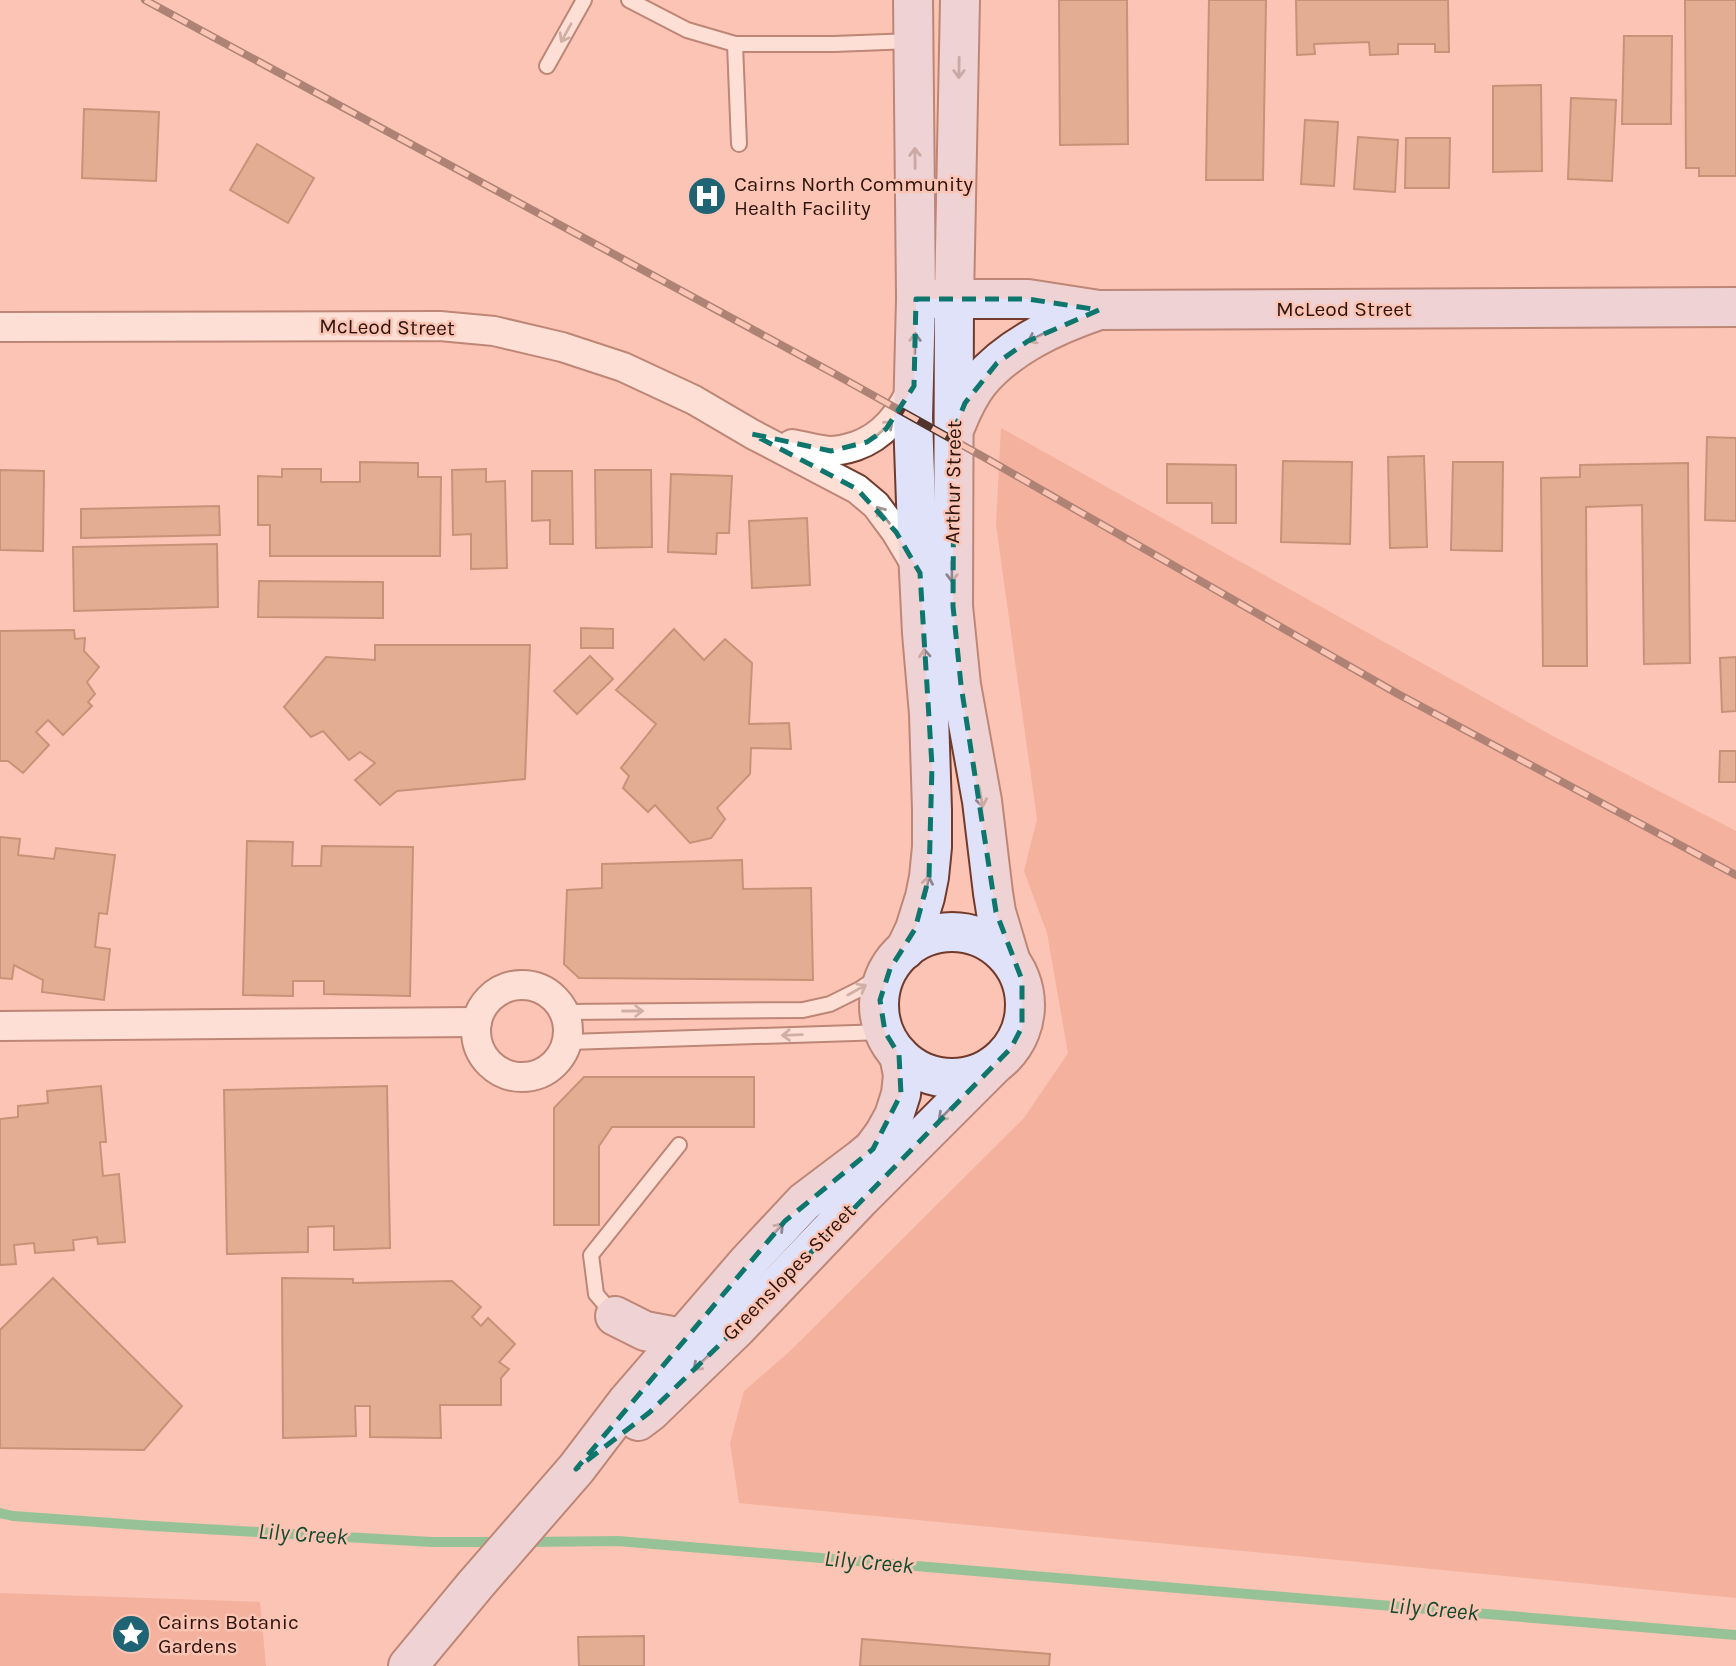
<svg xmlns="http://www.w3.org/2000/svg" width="1736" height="1666" viewBox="0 0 1736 1666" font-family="Karla,sans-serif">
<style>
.green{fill:#ea9982}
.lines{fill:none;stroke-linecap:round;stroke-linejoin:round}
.stream{stroke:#1ebf77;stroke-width:10}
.building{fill:#c6916a;stroke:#865530;stroke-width:2}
.lane-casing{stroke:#723a2a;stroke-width:18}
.street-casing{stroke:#723a2a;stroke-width:32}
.secondary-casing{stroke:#723a2a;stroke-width:42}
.lane{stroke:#fff;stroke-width:14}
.street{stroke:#fff;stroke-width:28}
.secondary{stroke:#dfe2f9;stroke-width:38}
.rail-casing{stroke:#51342b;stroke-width:8}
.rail{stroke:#fbc4b4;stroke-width:5;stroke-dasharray:16;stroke-linecap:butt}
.oneway{stroke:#a09592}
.oneway2{stroke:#8e858f}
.marked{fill:none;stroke:#0f766e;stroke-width:5;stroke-dasharray:14 9;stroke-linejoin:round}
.labels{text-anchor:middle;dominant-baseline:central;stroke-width:5;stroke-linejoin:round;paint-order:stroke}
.poi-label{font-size:21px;fill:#2c140d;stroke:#fbc4b4;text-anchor:start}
.street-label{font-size:21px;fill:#2c140d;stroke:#fbc4b4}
.water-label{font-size:23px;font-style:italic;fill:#124b2e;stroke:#fbc4b4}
</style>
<rect width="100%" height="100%" fill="#fbc4b4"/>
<g class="green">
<path d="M1001,428L1551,735L1736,831V1598L739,1503L730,1443L744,1391L789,1352L1024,1118L1068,1053L1047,933L1024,871L1037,819L996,525Z"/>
<path d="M0,1593L260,1602L266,1666H0Z"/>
</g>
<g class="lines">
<g class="stream">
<path d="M0,1513L13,1516L153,1526L432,1542H502"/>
<path d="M525,1542L618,1541L1736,1635"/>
</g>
</g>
<g class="building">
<path d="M1059,0H1127L1128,144L1060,145Z"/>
<path d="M1209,0H1266L1263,180H1206Z"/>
<path d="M1296,0H1448L1449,52H1435V44H1398V54L1370,55L1369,42L1314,44L1315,54L1297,55Z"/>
<path d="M1685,0H1736V176H1699V168H1686Z"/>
<path d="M1624,36H1672L1671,124H1622Z"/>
<path d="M1541,85L1542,171L1493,172V86Z"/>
<path d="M1571,98L1616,100L1612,181L1568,179Z"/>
<path d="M84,109L159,112L156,181L82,178Z"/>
<path d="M1305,120L1338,122L1334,186L1301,184Z"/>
<path d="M1358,137L1398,140L1395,192L1354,189Z"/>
<path d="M1406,138H1450L1449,188H1405Z"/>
<path d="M257,144L314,178L288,223L230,190Z"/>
<path d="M1707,437L1736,438V521L1705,520Z"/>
<path d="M1424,456L1427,547L1390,548L1388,457Z"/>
<path d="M1283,461L1352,462L1350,544L1281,542Z"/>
<path d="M360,462L418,463V477H441L440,556H270V525H258V476L282,477V469H321V482H360Z"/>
<path d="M1453,462H1503L1502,551L1451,550Z"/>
<path d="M1688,463L1690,663L1644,664L1642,505L1586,507L1587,666H1543L1541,478L1580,477V465Z"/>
<path d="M1167,464L1236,465V523H1212V503H1167Z"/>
<path d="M486,469V482L505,481L507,568L471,569V534L453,535L452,470Z"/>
<path d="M0,470L44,471L43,551L0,550Z"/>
<path d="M595,470H651L652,547L596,548Z"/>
<path d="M532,471H572L573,544H550V520L532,521Z"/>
<path d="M671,474L732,476L729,533H717L716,554L668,552Z"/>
<path d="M219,506L220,535L81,538V509Z"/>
<path d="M807,518L810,585L752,588L749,521Z"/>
<path d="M217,544L218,607L74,611L73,547Z"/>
<path d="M259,581L383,582V618L258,617Z"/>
<path d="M581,628L613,629V648H581Z"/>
<path d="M674,629L704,660L725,639L752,663L749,724L789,723L791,749L751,748L750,774L717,808L725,819L711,838L690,843L655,805L648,812L623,788L629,776L621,768L656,724L616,690Z"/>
<path d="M74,630L75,639L85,638L84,651L99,667L87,682L95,694L88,702L92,706L63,735L48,720L36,732L49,745L23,773L8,761H0V631Z"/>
<path d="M375,645H530L525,779L397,791L380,805L355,780L375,763L360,752L349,760L323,731L311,737L284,707L326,657L375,660Z"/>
<path d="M590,656L613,679L577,714L554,691Z"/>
<path d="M1736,657V711L1722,712L1720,658Z"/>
<path d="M1720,751H1736V782H1719Z"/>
<path d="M0,837L20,839L18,855L54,859L56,848L115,855L107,914L99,913L95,947L110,949L104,1000L42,992L43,980L14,965L12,979L0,978Z"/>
<path d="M247,841L293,842L292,866H321L322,846L413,847L410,996L324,994V981H293V996L243,995Z"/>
<path d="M742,860L743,889L811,888L813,980L579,978L564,964L567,890L602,888V864Z"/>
<path d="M584,1077H754V1127H612L599,1146V1225H554V1108Z"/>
<path d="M101,1086L106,1142H100L103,1176L119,1174L125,1242L98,1244L97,1237L73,1240L74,1250L35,1253L34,1243L14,1245L16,1264L0,1265V1119L18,1117V1106L48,1103L47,1091Z"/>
<path d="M387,1086L390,1248L334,1250V1226L308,1227V1252L227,1254L224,1090Z"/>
<path d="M53,1278L182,1406L144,1450L0,1448V1330Z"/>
<path d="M282,1278L353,1279V1283L452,1281L481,1307L472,1317L481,1326L488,1318L515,1344L499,1362L509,1369L501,1378V1405H440L441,1438L370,1437V1406H355L356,1436L283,1438Z"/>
<path d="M644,1636V1666H579L578,1637Z"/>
<path d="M862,1639L1050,1654L1049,1666H860Z"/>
</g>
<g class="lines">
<defs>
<g id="lane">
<path d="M629,0L687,30L735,44H834L912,41"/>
<path d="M735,44L739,144"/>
<path d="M547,66L584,0"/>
<path d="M565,1012L803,1010L830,1004L860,989L890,969"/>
<path d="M568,1042L885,1032"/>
<path d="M614,1315L596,1294L591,1255L679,1145"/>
</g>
<g id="street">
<path d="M0,327L440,326L494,331L562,347L623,367L694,400L752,434L857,489L876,505L896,532L917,567"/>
<path d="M792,444C804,446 817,450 829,451C839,451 847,449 856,446C884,436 899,415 912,389"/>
<circle cx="522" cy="1031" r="46"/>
<path d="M0,1026L477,1022"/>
</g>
<g id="secondary">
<path d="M960,0L954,299L953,606L961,685L982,801L993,893L996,912L1010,959"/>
<path d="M929,299H1028L1099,310L1736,307"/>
<path d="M956,425C962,410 969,395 979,382C1009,346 1055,325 1099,310"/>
<circle cx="952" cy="1005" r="73"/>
<path d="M905,950L915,929L925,897L929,877L932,847V810L929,714L922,633L917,531L913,418L916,299L913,0"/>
<path d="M615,1316L645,1331L682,1338L701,1327"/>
<path d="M638,1421L650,1412L737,1328L861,1198L994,1065"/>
<path d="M408,1666L476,1584L576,1469L627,1402L748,1262L804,1202L861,1159L873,1149L884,1134L894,1116L901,1094L903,1075L899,1055"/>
</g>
</defs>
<use href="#lane" class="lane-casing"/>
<use href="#street" class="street-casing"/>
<use href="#secondary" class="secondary-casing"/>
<use href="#lane" class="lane"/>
<use href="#street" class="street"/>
<use href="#secondary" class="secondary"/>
<defs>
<path id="rail" d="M145,0L833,373L989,460L1398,694L1736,875"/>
</defs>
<use href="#rail" class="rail-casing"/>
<use href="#rail" class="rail"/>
</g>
<defs><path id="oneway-shaft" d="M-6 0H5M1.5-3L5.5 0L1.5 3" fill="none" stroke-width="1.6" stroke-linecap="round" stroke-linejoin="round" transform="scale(1.75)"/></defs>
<g class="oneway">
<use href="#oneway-shaft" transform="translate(566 33) rotate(119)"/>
<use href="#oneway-shaft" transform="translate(885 428) rotate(-42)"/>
<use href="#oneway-shaft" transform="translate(883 515) rotate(-128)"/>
<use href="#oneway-shaft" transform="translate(857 990) rotate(-29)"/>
<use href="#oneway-shaft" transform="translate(633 1011)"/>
<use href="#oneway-shaft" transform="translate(792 1035) rotate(178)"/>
</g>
<g class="oneway2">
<use href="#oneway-shaft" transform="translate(959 68) rotate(91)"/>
<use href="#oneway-shaft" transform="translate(915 158) rotate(-91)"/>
<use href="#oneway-shaft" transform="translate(1037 337) rotate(153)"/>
<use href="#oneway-shaft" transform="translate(915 343) rotate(-89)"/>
<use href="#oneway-shaft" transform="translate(952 572) rotate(90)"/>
<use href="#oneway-shaft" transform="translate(925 659) rotate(-95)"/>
<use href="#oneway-shaft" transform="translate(981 797) rotate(80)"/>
<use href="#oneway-shaft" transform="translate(927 886) rotate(-80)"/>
<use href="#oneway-shaft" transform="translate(946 1113) rotate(135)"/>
<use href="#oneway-shaft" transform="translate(776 1231) rotate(-48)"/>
<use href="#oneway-shaft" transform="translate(701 1363) rotate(136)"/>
</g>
<path d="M0 0H1736V1666H0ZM916,299H1028L1099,310L1028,341L997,363L965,403L954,430L953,606L961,685L996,912L1022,980V1027L1011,1048L737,1328L650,1412L576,1469L785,1221L873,1149L901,1094L899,1055L885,1032L880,1000L890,969L915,929L929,877L932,766L920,573L896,532L857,489L752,434L831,451L867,442L886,429L914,386Z" fill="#fbc4b4" fill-opacity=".55" fill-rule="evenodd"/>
<path class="marked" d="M916,299H1028L1099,310L1028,341L997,363L965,403L954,430L953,606L961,685L996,912L1022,980V1027L1011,1048L737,1328L650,1412L576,1469L785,1221L873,1149L901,1094L899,1055L885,1032L880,1000L890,969L915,929L929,877L932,766L920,573L896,532L857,489L752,434L831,451L867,442L886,429L914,386Z"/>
<defs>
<symbol id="hospital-disc" viewBox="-11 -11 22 22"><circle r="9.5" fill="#1f6475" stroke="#fbc4b4"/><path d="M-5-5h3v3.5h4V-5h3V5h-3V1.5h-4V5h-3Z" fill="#fff"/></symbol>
<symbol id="sight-disc" viewBox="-11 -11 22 22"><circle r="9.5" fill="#1f6475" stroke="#fbc4b4"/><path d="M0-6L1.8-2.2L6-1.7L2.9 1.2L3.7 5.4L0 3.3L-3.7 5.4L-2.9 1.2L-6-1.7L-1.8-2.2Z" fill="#fff"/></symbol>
</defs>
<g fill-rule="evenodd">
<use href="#hospital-disc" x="685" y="174" width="44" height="44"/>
<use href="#sight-disc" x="109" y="1612" width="44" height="44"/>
</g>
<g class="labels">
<g class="poi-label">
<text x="734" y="184">Cairns North Community<tspan x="734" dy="24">Health Facility</tspan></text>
<text x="158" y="1622">Cairns Botanic<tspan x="158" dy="24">Gardens</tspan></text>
</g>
<g class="street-label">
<text x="1344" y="309">McLeod Street</text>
<text transform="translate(387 327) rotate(1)">McLeod Street</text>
<text transform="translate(953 482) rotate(-89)">Arthur Street</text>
<text transform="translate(789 1272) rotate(-46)">Greenslopes Street</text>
</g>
<g class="water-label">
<text transform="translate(303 1534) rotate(4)">Lily Creek</text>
<text transform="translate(869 1562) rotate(5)">Lily Creek</text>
<text transform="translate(1434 1609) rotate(5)">Lily Creek</text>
</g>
</g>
</svg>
